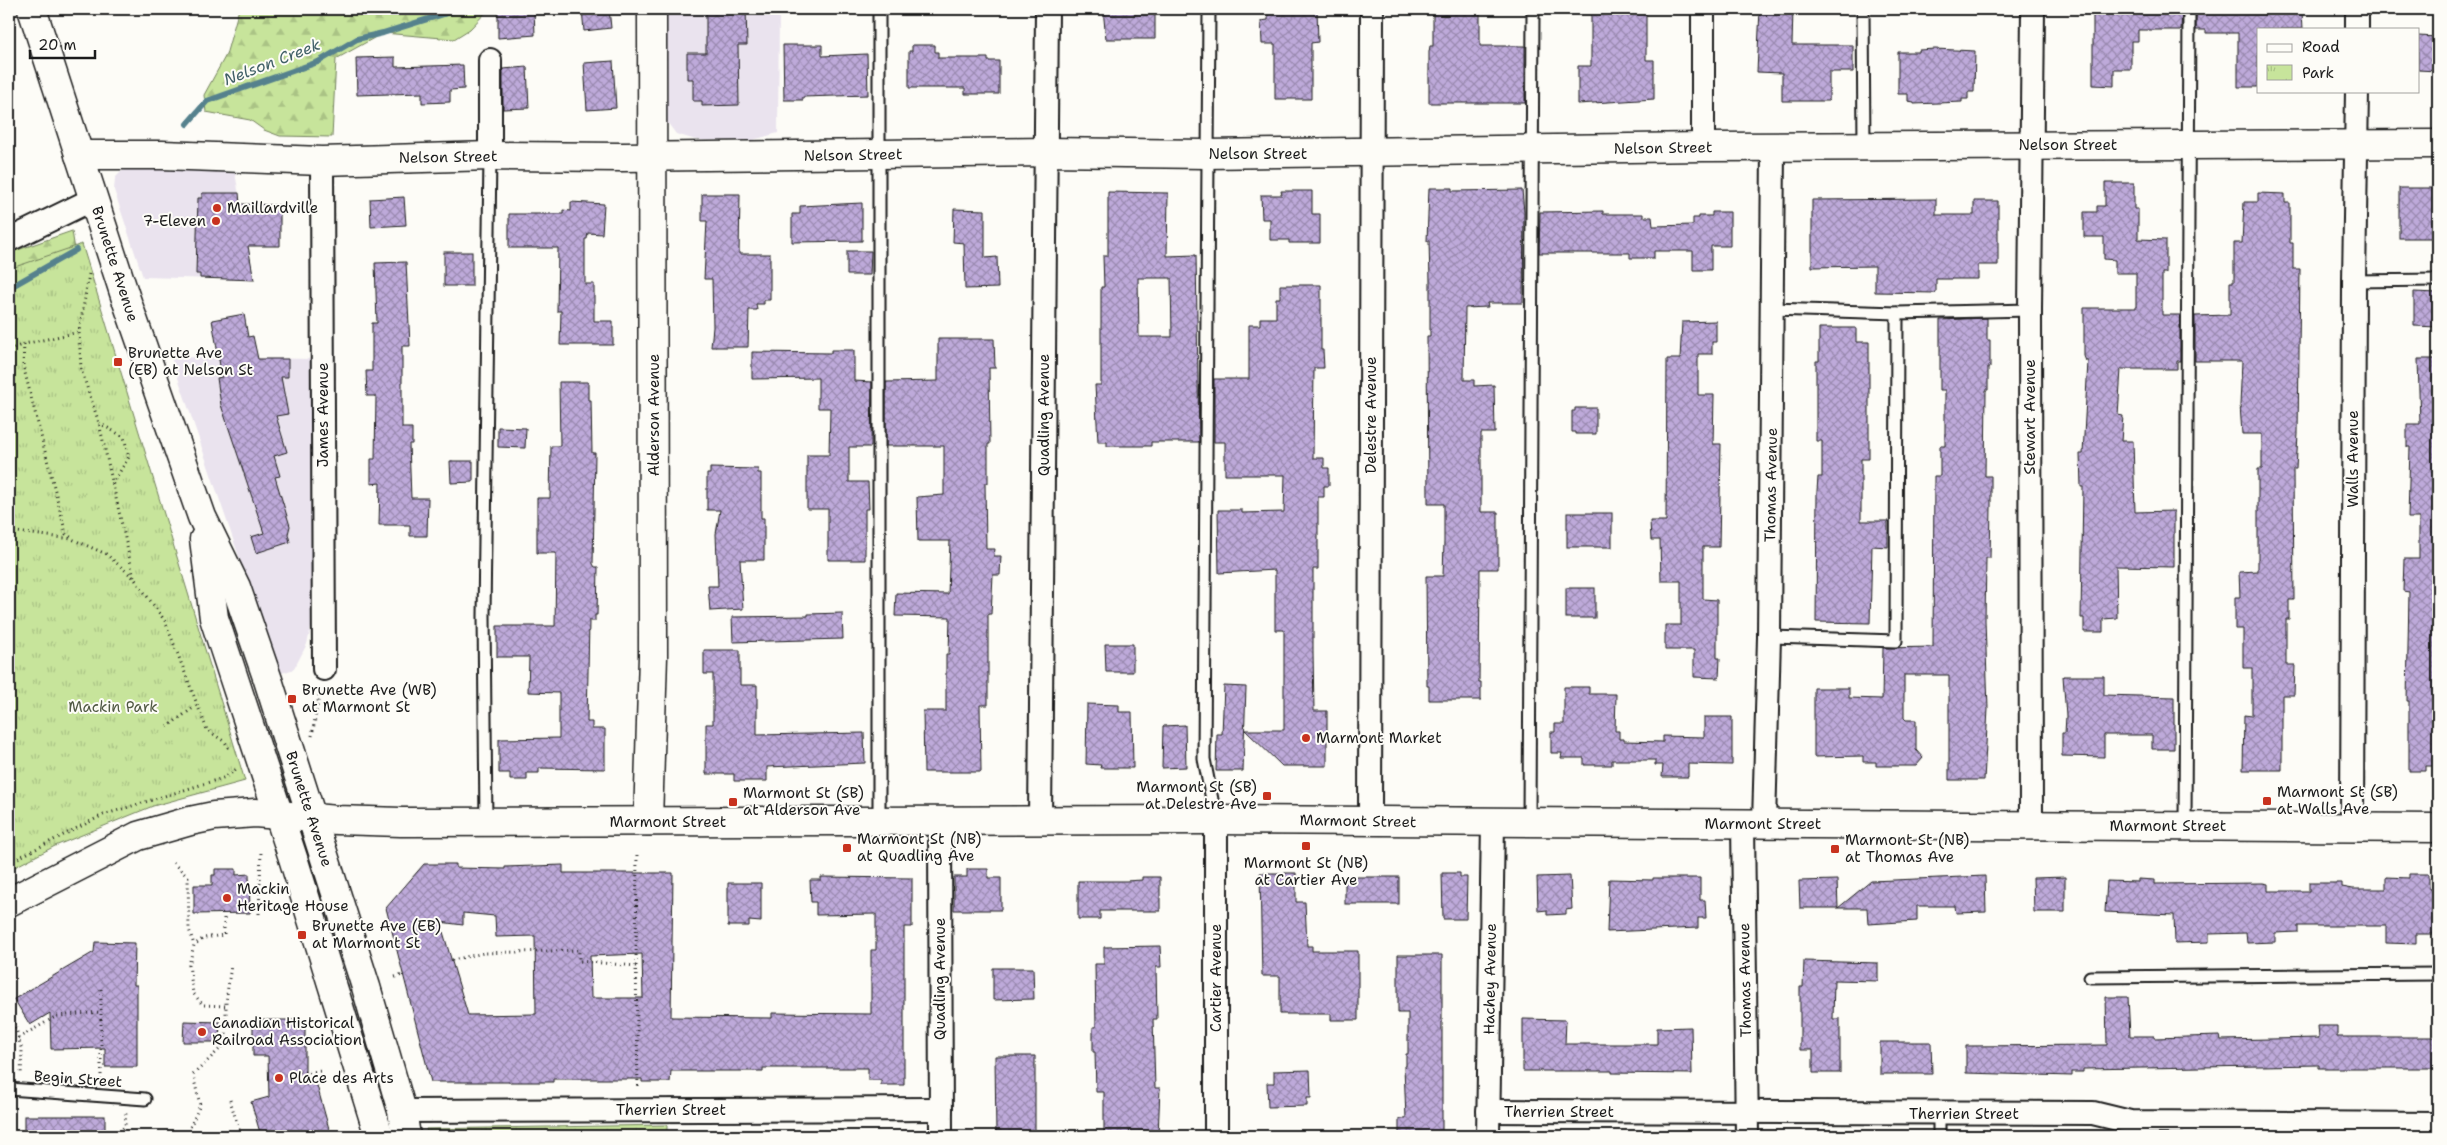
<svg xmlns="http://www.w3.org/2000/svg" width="2447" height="1145" viewBox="0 0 2447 1145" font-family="'Shantell Sans',sans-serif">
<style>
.built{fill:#eae3ee}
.forest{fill:url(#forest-firs);stroke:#72805c}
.park{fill:url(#park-tufts);stroke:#72805c}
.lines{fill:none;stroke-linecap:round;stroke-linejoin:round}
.stream{stroke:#54818d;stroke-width:6}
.building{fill:url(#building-cross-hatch);stroke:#1c1c1c;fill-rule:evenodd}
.service-casing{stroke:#1c1c1c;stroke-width:15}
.minor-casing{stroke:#1c1c1c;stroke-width:26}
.tertiary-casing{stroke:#1c1c1c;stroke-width:31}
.secondary-casing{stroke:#1c1c1c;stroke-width:31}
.path{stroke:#1c1c1c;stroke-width:3;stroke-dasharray:1 4;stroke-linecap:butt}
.service{stroke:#fdfcf7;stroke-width:11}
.minor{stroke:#fdfcf7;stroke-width:22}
.tertiary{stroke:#fdfcf7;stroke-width:28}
.secondary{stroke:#fdfcf7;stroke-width:28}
.poi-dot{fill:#c8321e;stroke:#fdfcf7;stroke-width:2}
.labels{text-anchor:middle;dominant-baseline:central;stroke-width:4;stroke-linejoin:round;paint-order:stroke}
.street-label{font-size:15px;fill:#1c1c1c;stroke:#fdfcf7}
.poi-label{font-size:15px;fill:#1c1c1c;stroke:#fdfcf7;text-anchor:start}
.park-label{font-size:15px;fill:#4f5842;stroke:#fdfcf7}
.water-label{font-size:16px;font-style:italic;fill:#416067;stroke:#fdfcf7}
</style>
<defs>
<pattern id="forest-firs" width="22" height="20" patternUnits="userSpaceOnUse" patternTransform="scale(1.25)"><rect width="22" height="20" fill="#c7e49b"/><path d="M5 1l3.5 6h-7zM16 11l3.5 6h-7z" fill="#aac385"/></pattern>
<pattern id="park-tufts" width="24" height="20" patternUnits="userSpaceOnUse" patternTransform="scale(1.25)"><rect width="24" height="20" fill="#c7e49b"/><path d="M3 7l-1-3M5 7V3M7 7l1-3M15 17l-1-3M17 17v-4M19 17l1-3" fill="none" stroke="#aac385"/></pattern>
<pattern id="building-cross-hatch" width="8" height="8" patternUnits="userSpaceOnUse" patternTransform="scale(1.25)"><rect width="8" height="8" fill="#beaada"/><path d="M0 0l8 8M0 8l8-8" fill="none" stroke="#9a8ab0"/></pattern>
</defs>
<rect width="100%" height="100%" fill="#fdfcf7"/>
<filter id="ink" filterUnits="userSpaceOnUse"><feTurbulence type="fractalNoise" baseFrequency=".02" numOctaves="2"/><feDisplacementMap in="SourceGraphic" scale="10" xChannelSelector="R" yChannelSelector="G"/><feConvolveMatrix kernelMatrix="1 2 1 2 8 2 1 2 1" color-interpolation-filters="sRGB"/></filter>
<g filter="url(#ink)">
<g class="built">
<path d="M665,9H779L778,133L749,141L696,140L676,134L667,122Z"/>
<path d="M234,167L254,280L143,277L114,190L115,178L122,171L132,168Z"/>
<path d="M171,357L315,359L313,619L307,644L294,669L279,674Z"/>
</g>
<g class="forest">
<path d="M239,9H489L470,29L454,39L383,33L336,59L332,137L280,136L264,130L250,120L206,112L204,95L226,55Z"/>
<path d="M72,231L83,301L9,333V253Z"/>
</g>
<g class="park">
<path d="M82,244L245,781L153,806L55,846L9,870V269Z"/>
<path d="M667,1125V1136H428L426,1129Z"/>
</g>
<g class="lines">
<g class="stream">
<path d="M187,124L207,101L318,62L357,39L383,33L460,9"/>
<path d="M9,288L76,250"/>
</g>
</g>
<g class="building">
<path d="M498,9H534L535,35L498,38Z"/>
<path d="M582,9H609L611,28L584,31Z"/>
<path d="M720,9H746L747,45H738L739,105L702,106V101H693V79H687V53H706V11H720Z"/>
<path d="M1103,9H1155V39H1106Z"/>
<path d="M1268,9H1317L1318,42L1311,43V99H1275V44H1262L1261,21L1268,20Z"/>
<path d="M1433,9H1480V46H1525V103H1429V52L1430,46H1433Z"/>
<path d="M1591,9H1646V60H1654V99L1578,104V66H1591Z"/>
<path d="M1760,9H1793L1792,45H1853V72H1829V101H1782V73L1757,72Z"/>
<path d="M2159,9H2182L2181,30H2138V41H2131V69H2114V86L2093,85V13L2159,12Z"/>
<path d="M2196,9H2230V13L2302,12L2303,29H2258V87H2238V33H2206V30H2196Z"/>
<path d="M2418,36L2438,37L2437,71L2418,70Z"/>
<path d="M783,45H822V56L867,54L868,95L803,97V100H784Z"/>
<path d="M912,45H935V52H938V58H988V61H999V94H965V88H909V51H912Z"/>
<path d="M1935,49L1975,51L1974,92H1968V99H1962V102L1914,104V102L1908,101V94H1898V52H1919V50Z"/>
<path d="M395,57V67L463,65L464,89L450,90V102L422,103V93L357,95L356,58Z"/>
<path d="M613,61L616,108L587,110L584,63Z"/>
<path d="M527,67L529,108L503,109V69Z"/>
<path d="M2105,183H2134V209H2138V239L2166,240V273H2162V315H2180V361H2177V369H2121L2118,415L2123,416L2121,441H2133L2135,512L2174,511V567L2116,566L2117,618L2103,619V632H2084V618H2081L2083,487H2081L2080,454H2083L2088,361H2086L2084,356V308H2136V273H2115V260L2104,259V237H2084V212H2097V206H2105Z"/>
<path d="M1429,188H1452V191L1522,190L1524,212L1523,303H1487L1488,307L1465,308L1464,380H1474V386L1494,385L1495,433H1481V512H1498V569H1480L1479,682H1481V700H1429V686H1427L1426,576H1443L1444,541V504H1428L1427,336H1430V281L1429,241H1427Z"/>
<rect x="2399" y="188" width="39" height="50"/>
<path d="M1281,191H1312V214H1320V243H1289V240H1270V219H1262L1261,195H1282Z"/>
<path d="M1108,192L1168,193L1167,256L1196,255L1199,442H1151V446H1107V442H1098L1095,385H1101V287H1104L1103,256H1108ZM1138,278H1171L1172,337H1139Z"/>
<path d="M202,193H239L240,204L280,205V246H248L254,280L200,278V274H196L198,198H202Z"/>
<path d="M2258,193L2285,194V203H2290V243H2293V269H2300L2298,434L2296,469H2293L2294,600H2289V619H2286V665H2295L2294,695H2282V770H2243L2244,715L2252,716V668H2243V629H2235V597H2240L2239,572L2258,571V469H2262V434H2242L2240,405L2242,361H2195V316L2230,315V282H2234V243H2242L2244,202H2258Z"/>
<path d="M702,194H740L739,254H770V300H764V304H756L757,310H749L748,347H711L713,327L712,279H704L707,221H702Z"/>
<path d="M404,197L406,225L371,227L370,199Z"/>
<path d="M1936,199V215H1974V201H1998V265H1978V279H1936V293L1875,292V266L1812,267V200Z"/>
<path d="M571,202L604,204L602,234L588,233L587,239H585V284H594V321H613V345H560L561,311H557L558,248H509V214H563V210L571,211Z"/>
<path d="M862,203V241L792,242V214H800V206Z"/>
<path d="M954,209L985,210V258L997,257L998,288L965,289L964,243L953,242Z"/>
<path d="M1603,211V214H1643V217H1652L1653,226L1693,225V218H1699V216H1712V212H1730V246H1711V270H1693V251H1654V258H1630V253H1539L1540,212Z"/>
<path d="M847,251H871L870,275H847Z"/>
<rect x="444" y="252" width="28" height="34"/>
<path d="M406,262L410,346H402V428H412V444H409L411,498H428L427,536H410V525H379L380,483L371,484V459H375L376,396H367L366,371H372V323H377L375,263Z"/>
<path d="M1280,285H1321V350H1323L1324,368H1314L1313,458H1324V468H1329V486H1324V497H1318V569H1313V651L1314,711H1327V766H1282L1245,730H1284V630H1275V570L1219,573L1218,510H1242V513L1284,512L1285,475H1225V442H1214V379H1249V325H1260V318H1276V298H1280Z"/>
<path d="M2414,292L2438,293V327L2414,326Z"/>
<path d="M244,314L248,337L253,336L258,359H288V377H281L288,414L276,416L287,452L274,456L280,476L275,477L290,526L288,534L290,542L256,553L251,537L264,533L221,405L217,378L222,377L212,320Z"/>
<path d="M1987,318V340H1990V367H1988V390H1986L1985,476H1991V507L1990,558H1986L1985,620L1988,709L1984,780H1949V675H1904V718L1906,720H1916V750L1923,758L1916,766H1876V762H1863V756L1814,757V688H1849V698L1882,699L1883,648L1933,647L1934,476H1940V446H1945V390H1940V320Z"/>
<path d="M1716,321V342H1712V354H1698V395H1714L1713,444H1721L1719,547H1703V599L1717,600V658H1720L1719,678L1694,677V650H1665V625H1681V581H1661L1660,540H1651L1650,521H1666L1667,359H1680L1682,322Z"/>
<path d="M1819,328H1856V342H1869V459H1861V521H1888V547L1872,546L1870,623L1816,622L1817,491L1818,477H1822V441H1816V361H1819Z"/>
<path d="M938,339H994L995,368H989L990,444H988V483H985L986,549H995L994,556H1001L1000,575H993L991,614H988V705H980L981,772H924L923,711H946V654H949L950,617L895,616L896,593L948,594L950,541H918L917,497L944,495V446H886V382L938,381Z"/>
<path d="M831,350H854V381L872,382L871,447H849V482H868L869,509H865V560H828V509H807V455H829L830,408H818V378L752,379V352L831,353Z"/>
<path d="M2418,359H2438V766H2426V771H2409V701H2407L2409,592L2403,591L2404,559H2419V518H2408L2410,447H2407V424H2420Z"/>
<path d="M559,382H588V400H591L592,453H595L593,564L595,567H598L597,615H595V621H589L587,722H592V729H605V769L539,768V773H527V780H510V773H499V739L559,738V693L528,692L529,657H497V626H555L556,553H537V498H550L551,446H560Z"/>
<path d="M1575,408H1596V434H1575V432H1572V411H1575Z"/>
<path d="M498,427L526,428L525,448L498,447Z"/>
<path d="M450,461H473V482L451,483Z"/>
<path d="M710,468L758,469V473H761V518H764V560H740L743,609L710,611L708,586H718L716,534L720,510H707V474H710Z"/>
<rect x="1567" y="513" width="45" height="34"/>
<rect x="1566" y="588" width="29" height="30"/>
<path d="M842,613L843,639L733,642L732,617L808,616V614Z"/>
<path d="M1105,644H1133V672H1106Z"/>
<path d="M704,650H740V685H757V735L864,733L865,763L767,767V781H734V774H706V724H713V674H704Z"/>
<path d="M2063,676H2104V695L2174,697V749H2152V735H2104V757L2062,756V733H2065L2066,716Z"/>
<path d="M1224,686L1246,687L1243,771H1216L1217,734H1222Z"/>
<path d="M1564,687H1589V694H1616L1615,731H1619V739H1624V741L1663,742V736L1704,737V717H1732V765L1688,764V777H1662L1663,765H1655V760H1612V765H1584V758H1561L1562,753H1551V732H1555V724H1564Z"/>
<path d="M1087,704L1119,705V712H1132L1133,768H1100L1101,765L1086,764Z"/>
<path d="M1185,725L1186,767L1162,768L1163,726Z"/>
<path d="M424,864H456V868L505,869V867L563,865V873H673L671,1017L772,1018V1013L871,1014V950H876V914L816,915V902H811L810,880H821V877L912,878V927H904V1085H881V1080H868V1068H763V1071H671L670,1082H642V1079H553V1082H431L386,908ZM463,913L495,916L496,937L535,936L536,1014L468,1015L440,922L463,925ZM642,954L643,998H591L590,956Z"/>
<path d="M215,869H236V875L249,874L250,913L194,914V885H212V875H215Z"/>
<path d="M967,869H988V878H1001V910H954V877H967Z"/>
<path d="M1260,873H1296V902H1305L1307,946H1312V951H1358V1020H1331V1014H1280V976H1262Z"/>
<path d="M1442,873H1460V877H1467L1466,919H1443Z"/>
<path d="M2409,874H2429V889H2433V916H2437V934H2416V944L2386,943V926H2298V932L2275,933V942L2247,943L2246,933L2209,934V942L2175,943L2174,915L2105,912L2107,881L2138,882V879L2155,880V884L2263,883L2268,884V891H2309V883H2342V887L2353,889H2386V877L2409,878Z"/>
<path d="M1570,876L1572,909L1566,910V914L1547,915V910L1538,911L1537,877Z"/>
<path d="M1985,876L1986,912L1956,913L1955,906H1917V921L1868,924L1867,908H1800L1799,881L1837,880L1838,908L1871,881Z"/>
<path d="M1142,877H1160V911H1100V919H1078V881H1126L1142,880Z"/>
<rect x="1345" y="877" width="54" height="27"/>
<path d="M2065,877V912H2034L2033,878Z"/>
<path d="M1653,878H1700V900H1705L1706,918H1698V928L1607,932L1609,879L1653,880Z"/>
<path d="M728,883H761V922L749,921V926H728Z"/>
<path d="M95,942L135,943L134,985H137V1067H105V1048L51,1049L50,1013L30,1025L14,999L94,952Z"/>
<path d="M1160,946L1161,967H1156L1157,1019H1153L1155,1088H1160L1158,1136H1104V1092H1096L1095,1052H1093V1027H1096L1095,964H1104V947Z"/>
<path d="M1398,955H1442V1136H1399V1119H1406L1404,1066H1406V1054H1408V1013H1398Z"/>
<path d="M1804,961L1878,963V981L1834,980L1833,1019H1840V1073H1813V1050H1800V987H1803Z"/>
<path d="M993,968H1033L1034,999L993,1000Z"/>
<path d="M2106,997H2128L2130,1036H2154V1038L2220,1036L2221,1040L2319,1038L2318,1026H2337V1037H2435L2436,1068H2319V1065L2083,1069V1072H2072V1076L1966,1073V1046L2107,1045Z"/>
<path d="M1523,1019L1566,1020L1565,1044H1657V1028L1691,1027L1692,1074L1612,1073V1071H1523Z"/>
<path d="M253,1020H305V1085L316,1082L331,1136H261L251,1102L269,1097L268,1056H253Z"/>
<path d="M184,1021L220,1022L219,1042H183Z"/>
<path d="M1880,1042H1931L1932,1074H1880Z"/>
<path d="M995,1056H1035V1136H996Z"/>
<path d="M1310,1070L1311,1098H1307V1106L1268,1107L1267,1083H1274V1071Z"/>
<rect x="24" y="1116" width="81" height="20"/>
</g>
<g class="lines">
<defs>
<g id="service">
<path d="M1209,9L1204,759L1216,820"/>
<path d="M1863,9L1864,146"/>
<path d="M2354,281L2438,280"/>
<path d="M1772,309L1897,313L2030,310"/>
<path d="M1769,637L1896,641L1897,313"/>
<path d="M879,822V9"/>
<path d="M486,823L484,616L490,156"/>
<path d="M1529,823L1533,9"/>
<path d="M2185,826L2189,9"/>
<path d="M2090,977L2438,974"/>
<path d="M9,1089L145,1099"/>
<path d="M1939,1136V1114"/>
</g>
<g id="minor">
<path d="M1703,9V147"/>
<path d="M2357,29V9"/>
<path d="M490,60V156"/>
<path d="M322,161L324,669"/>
<path d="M9,240L93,199"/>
<path d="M940,821L941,1136"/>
<path d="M1040,821L1047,9"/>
<path d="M1370,821L1372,9"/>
<path d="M1764,823L1769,637L1773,147"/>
<path d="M1743,824L1747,1136"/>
<path d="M2031,826L2030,310L2033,9"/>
<path d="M2352,827L2354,281L2357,91"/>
<path d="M402,1111L941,1109"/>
<path d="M1488,1111L2093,1113L2130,1122L2438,1124"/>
<path d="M1216,1136V820"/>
<path d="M1488,1136L1493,822"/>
</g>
<g id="tertiary">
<path d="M79,155H162L322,161L490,156L622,157L1046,152L1206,154L1703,147L2438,144"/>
<path d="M648,821L653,656L652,9"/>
</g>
<g id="secondary">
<path d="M32,9L126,299L202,517L236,587L268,680L366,987L402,1111L406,1136"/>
<path d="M204,539L214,618L293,858L379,1136"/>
<path d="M9,902L138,836L190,821L214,816L255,813L337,820L401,822L1216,820L2438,828"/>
</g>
</defs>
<use href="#service" class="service-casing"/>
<use href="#minor" class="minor-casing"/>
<use href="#tertiary" class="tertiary-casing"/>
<use href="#secondary" class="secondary-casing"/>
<g class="path">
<path d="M89,274L79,332L81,369L99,423L134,578"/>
<path d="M24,344L23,365L66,534L72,538"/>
<path d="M9,350L24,344L79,332"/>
<path d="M99,423L124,437L129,457L112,484"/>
<path d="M9,531L72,539L106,554L134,578L165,621L207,730L225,742L230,750"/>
<path d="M167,727L197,705"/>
<path d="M312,736L320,690"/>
<path d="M9,860L12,861L103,815L226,777L238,768"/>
<path d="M173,863L188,877L189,929L194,945"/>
<path d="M224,913V935L204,938L194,945L189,965L193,993L203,1005L226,1006"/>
<path d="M259,914L261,851"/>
<path d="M452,960L484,953L579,950V961L636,966L638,1089"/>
<path d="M636,966L637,851"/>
<path d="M395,977L403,975"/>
<path d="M9,1003L22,1051L21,1075"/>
<path d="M18,1038L57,1016L101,1012"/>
<path d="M289,1073L322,1071"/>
<path d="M101,1080V987"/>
<path d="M230,1100L241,1136"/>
<path d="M116,1136L125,1126L126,1112"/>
<path d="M186,1136L200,1105L193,1075L226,1043V1002L231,965"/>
</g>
<use href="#service" class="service"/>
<use href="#minor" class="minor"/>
<use href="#tertiary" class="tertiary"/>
<use href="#secondary" class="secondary"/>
</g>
</g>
<g class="poi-dot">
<circle cx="217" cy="208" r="5"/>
<circle cx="216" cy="221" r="5"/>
<rect x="113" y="357" width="10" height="10" rx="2.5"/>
<rect x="287" y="694" width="10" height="10" rx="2.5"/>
<circle cx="1306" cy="738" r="5"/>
<rect x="1262" y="791" width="10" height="10" rx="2.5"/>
<rect x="2262" y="796" width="10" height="10" rx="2.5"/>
<rect x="728" y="797" width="10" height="10" rx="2.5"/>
<rect x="1301" y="841" width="10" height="10" rx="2.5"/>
<rect x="842" y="843" width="10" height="10" rx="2.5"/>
<rect x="1830" y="844" width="10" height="10" rx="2.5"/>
<circle cx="227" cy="898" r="5"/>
<rect x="297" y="930" width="10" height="10" rx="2.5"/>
<circle cx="202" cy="1032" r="5"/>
<circle cx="279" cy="1078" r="5"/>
</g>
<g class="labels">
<g class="street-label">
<text x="2068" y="145">Nelson Street</text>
<text transform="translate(1663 148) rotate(-1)">Nelson Street</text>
<text x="1258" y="154">Nelson Street</text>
<text transform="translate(853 155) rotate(-1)">Nelson Street</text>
<text transform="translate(448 157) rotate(-1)">Nelson Street</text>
<text transform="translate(115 264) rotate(72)">Brunette Avenue</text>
<text transform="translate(323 415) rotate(-90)">James Avenue</text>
<text transform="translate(654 415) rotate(-90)">Alderson Avenue</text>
<text transform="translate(1044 415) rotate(-90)">Quadling Avenue</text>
<text transform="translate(1371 415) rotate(-90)">Delestre Avenue</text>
<text transform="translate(2030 417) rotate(-90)">Stewart Avenue</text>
<text transform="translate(2353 459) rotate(-90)">Walls Avenue</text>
<text transform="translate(1771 485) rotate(-89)">Thomas Avenue</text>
<text transform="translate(309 809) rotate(72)">Brunette Avenue</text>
<text transform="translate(1358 821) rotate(1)">Marmont Street</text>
<text x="668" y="822">Marmont Street</text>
<text x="1763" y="824">Marmont Street</text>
<text x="2168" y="826">Marmont Street</text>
<text transform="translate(1216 978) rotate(-90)">Cartier Avenue</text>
<text transform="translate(940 979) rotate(-90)">Quadling Avenue</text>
<text transform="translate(1490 979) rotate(-89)">Hachey Avenue</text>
<text transform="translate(1745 980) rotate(-91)">Thomas Avenue</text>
<text transform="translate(78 1079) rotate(4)">Begin Street</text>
<text x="671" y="1110">Therrien Street</text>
<text x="1559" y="1112">Therrien Street</text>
<text x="1964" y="1114">Therrien Street</text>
</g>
<g class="poi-label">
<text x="227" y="208">Maillardville</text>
<text x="206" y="221" text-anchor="end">7-Eleven</text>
<text x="128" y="353">Brunette Ave<tspan x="128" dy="17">(EB) at Nelson St</tspan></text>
<text x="302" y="690">Brunette Ave (WB)<tspan x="302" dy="17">at Marmont St</tspan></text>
<text x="1316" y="738">Marmont Market</text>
<text x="1257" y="787" text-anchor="end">Marmont St (SB)<tspan x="1257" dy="17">at Delestre Ave</tspan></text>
<text x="2277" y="792">Marmont St (SB)<tspan x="2277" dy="17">at Walls Ave</tspan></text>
<text x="743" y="793">Marmont St (SB)<tspan x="743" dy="17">at Alderson Ave</tspan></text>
<text x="857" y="839">Marmont St (NB)<tspan x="857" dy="17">at Quadling Ave</tspan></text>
<text x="1845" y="840">Marmont St (NB)<tspan x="1845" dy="17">at Thomas Ave</tspan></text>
<text x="1306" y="863" text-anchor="middle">Marmont St (NB)<tspan x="1306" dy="17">at Cartier Ave</tspan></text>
<text x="237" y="889">Mackin<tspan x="237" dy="17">Heritage House</tspan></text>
<text x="312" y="926">Brunette Ave (EB)<tspan x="312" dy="17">at Marmont St</tspan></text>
<text x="212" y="1023">Canadian Historical<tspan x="212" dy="17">Railroad Association</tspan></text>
<text x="289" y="1078">Place des Arts</text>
</g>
<g class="park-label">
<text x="113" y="707">Mackin Park</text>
</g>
<g class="water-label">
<text transform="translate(272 62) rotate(-21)">Nelson Creek</text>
</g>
</g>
<rect width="2447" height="1145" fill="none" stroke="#fdfcf7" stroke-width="30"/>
<rect x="15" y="15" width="2417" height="1115" fill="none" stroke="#1c1c1c" stroke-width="2" filter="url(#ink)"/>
<rect x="2257" y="28" width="162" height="65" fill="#fdfcf7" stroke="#a3a29f"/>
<rect x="2267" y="44" width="25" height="8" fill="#fdfcf7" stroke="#a3a29f"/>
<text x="2302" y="52" font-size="15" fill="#1c1c1c">Road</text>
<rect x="2267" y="65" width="25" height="15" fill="url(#park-tufts)" stroke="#a3a29f"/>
<text x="2302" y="78" font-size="15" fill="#1c1c1c">Park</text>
<path d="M30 50v8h65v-8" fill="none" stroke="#1c1c1c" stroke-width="2.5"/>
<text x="38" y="50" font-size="15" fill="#1c1c1c" stroke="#fdfcf7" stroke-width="4" paint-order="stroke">20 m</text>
</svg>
